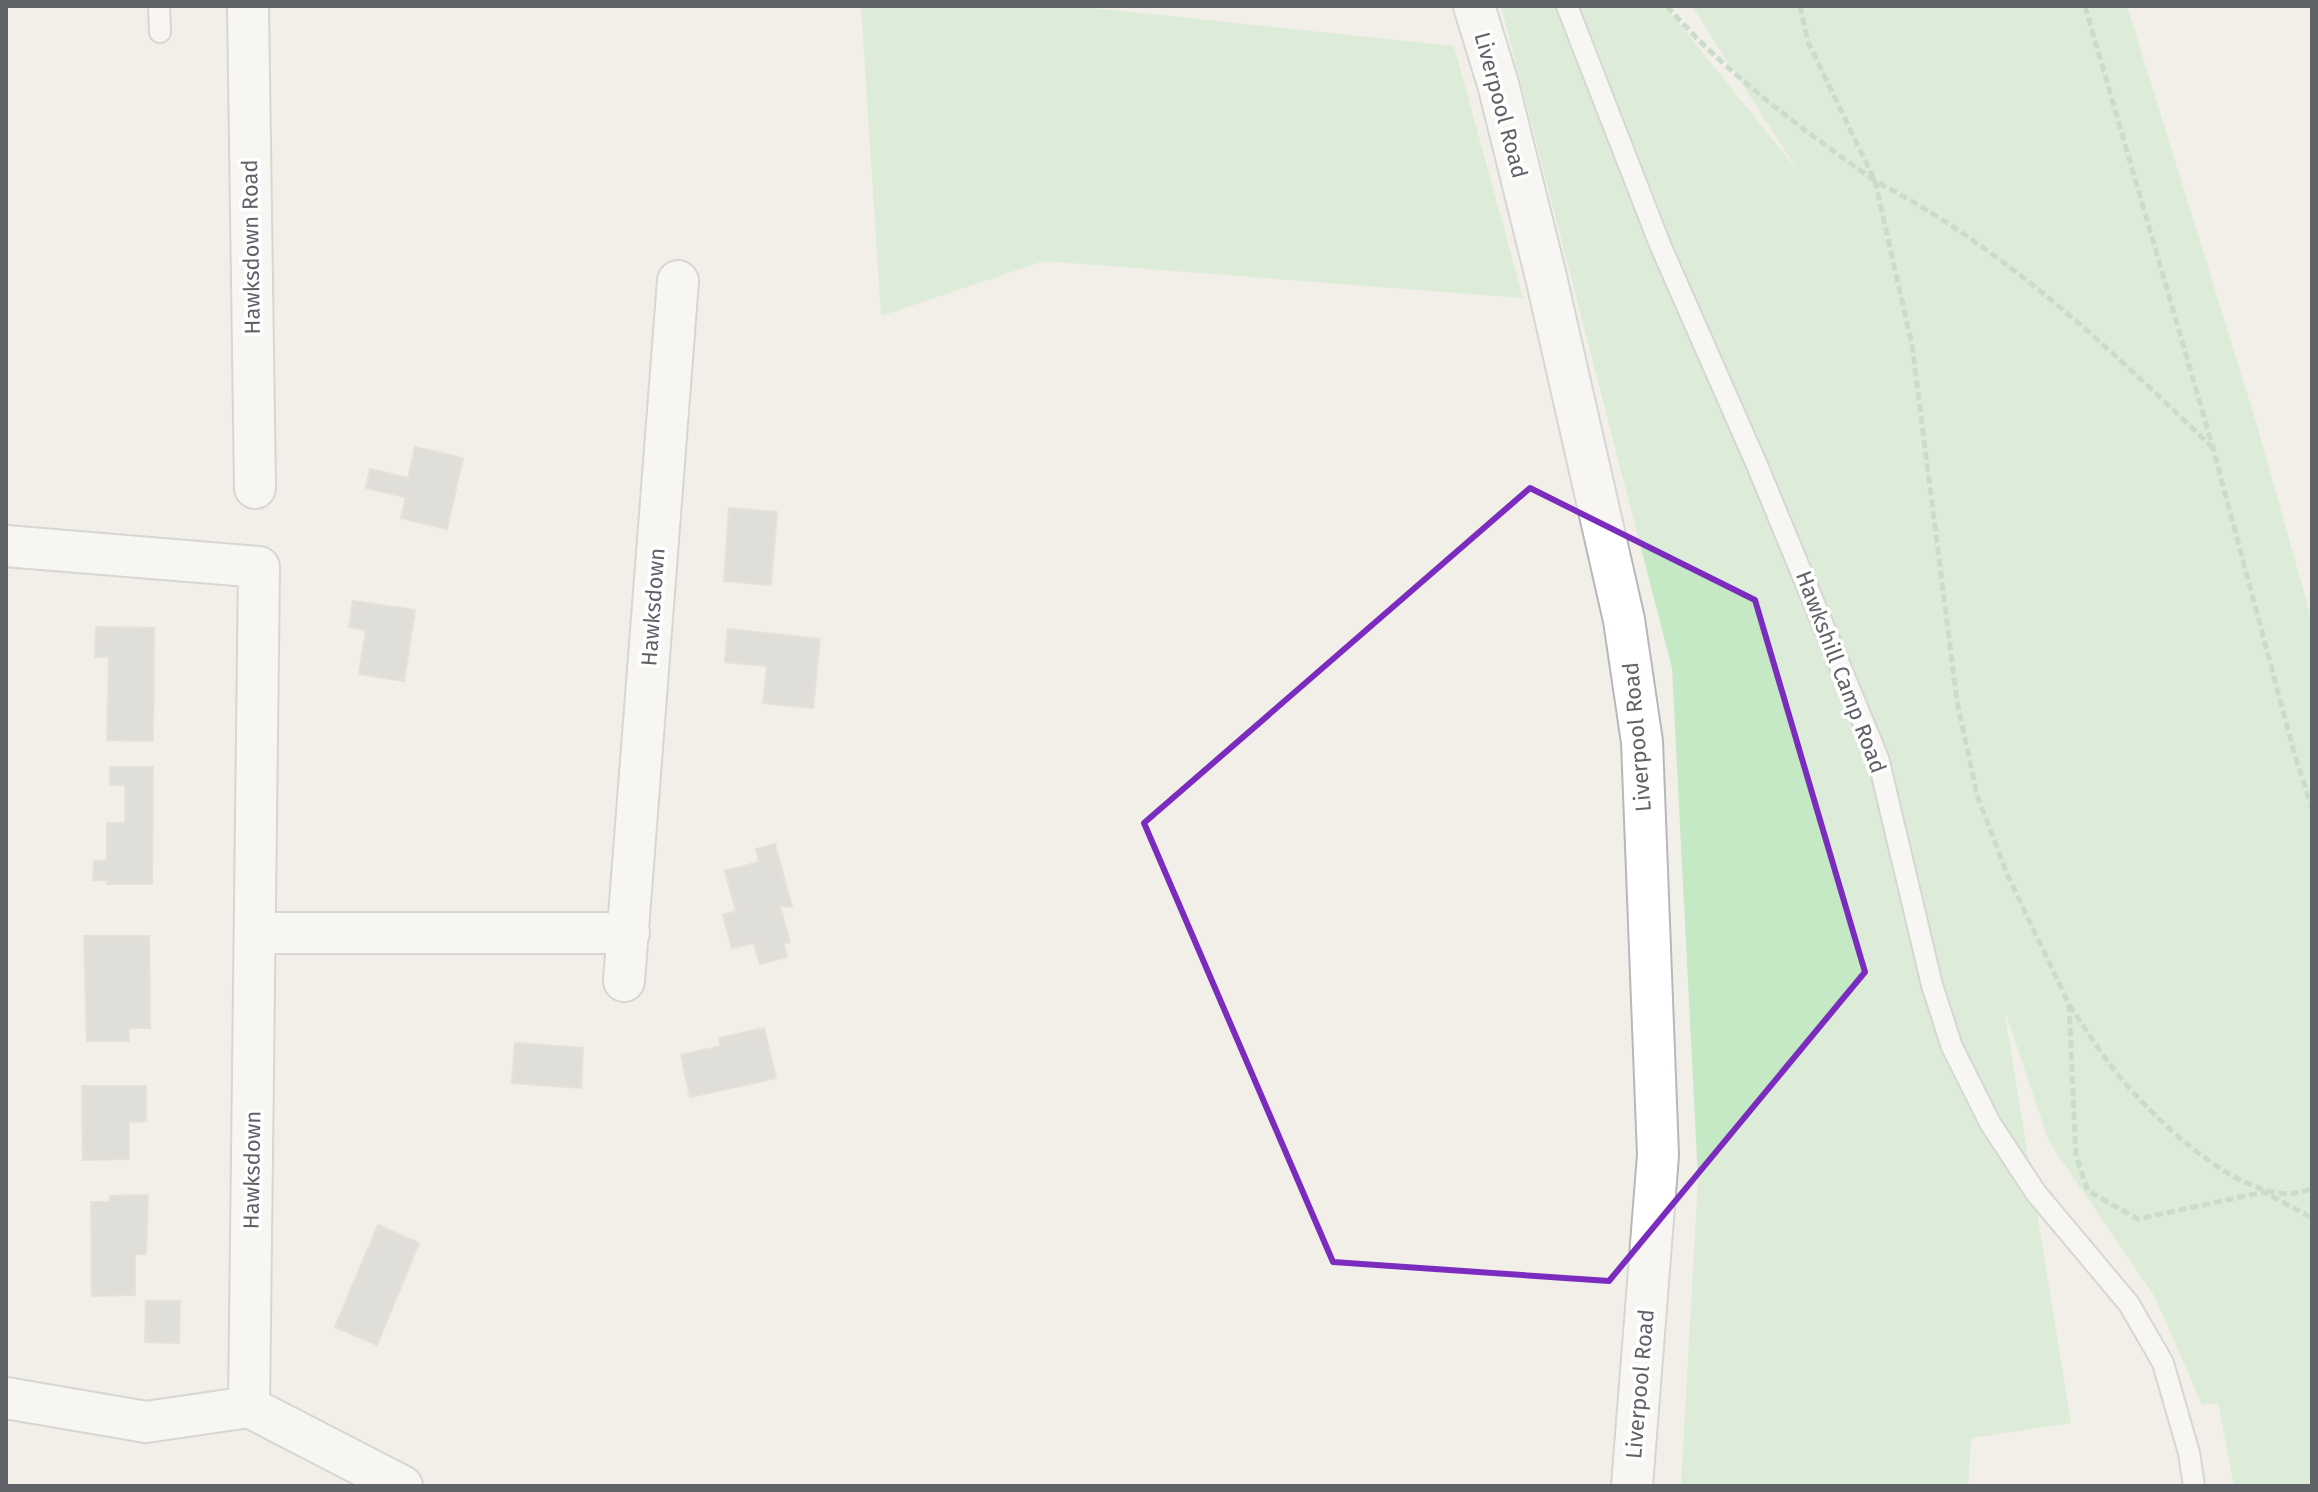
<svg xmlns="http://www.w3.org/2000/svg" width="2318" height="1492" viewBox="0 0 2318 1492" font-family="'Fira Sans',sans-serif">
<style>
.green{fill:#c5e8c5}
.building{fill:#cccac5;stroke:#d6d1c6;stroke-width:2}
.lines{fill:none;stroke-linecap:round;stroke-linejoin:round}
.lane-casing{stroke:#b5b8bc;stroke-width:24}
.street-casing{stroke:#b5b8bc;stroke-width:44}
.path{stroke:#9cc7a9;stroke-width:5;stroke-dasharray:8 4;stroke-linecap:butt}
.lane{stroke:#fff;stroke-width:20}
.street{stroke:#fff;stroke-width:40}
.marked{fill:none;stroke:#7b2cbf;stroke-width:6;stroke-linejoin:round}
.labels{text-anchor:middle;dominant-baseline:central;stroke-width:7;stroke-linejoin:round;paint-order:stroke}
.street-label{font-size:22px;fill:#5f6368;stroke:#fff}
</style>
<rect width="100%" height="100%" fill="#f1efe8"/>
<g class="green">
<path d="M861,6H1074L1454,46L1523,298L1044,261L881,316Z"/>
<path d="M1501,6H1665L1798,171L1692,6H2127L2256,422L2312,621V1486H2234L2218,1403L2202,1405L2155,1297L2049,1142L2004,1008L2071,1423L1971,1438L1968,1486H1681L1698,1179L1672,668Z"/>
</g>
<g class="building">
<path d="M415,447L463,458L447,529L401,518L406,497L366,488L370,469L408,478Z"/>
<path d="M729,508L777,512L771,585L724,581Z"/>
<path d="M353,601L415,610L404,681L359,674L366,630L349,627Z"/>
<path d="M96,627L154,628L153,741L107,740L109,657H95Z"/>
<path d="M728,629L820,639L813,708L763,703L767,666L725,662Z"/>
<path d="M110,767H153L152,884H107V880H93L94,861H107V823H125V785H110Z"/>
<path d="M775,844L792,907L780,906L790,942L784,944L787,957L760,964L754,943L732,948L723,915L736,911L725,871L759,862L756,849Z"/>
<path d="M84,936H149L150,1028H129V1041H87Z"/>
<path d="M764,1028L776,1078L690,1097L681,1055L721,1046L719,1038Z"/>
<path d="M515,1043L583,1048L581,1088L512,1083Z"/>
<path d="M82,1086H146V1121L129,1122V1159L83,1160Z"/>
<path d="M148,1195L146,1254H135V1295L92,1296L91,1202H110V1196Z"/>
<path d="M378,1225L419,1243L377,1345L335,1327Z"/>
<path d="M146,1301H180L179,1343L145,1342Z"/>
</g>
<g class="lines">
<defs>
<g id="lane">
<path d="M159,6L160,32"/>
<path d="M1567,6L1661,247L1757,465L1878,758L1932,985L1952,1047L1990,1123L2036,1193L2129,1304L2163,1363L2189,1453L2194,1486"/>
</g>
<g id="street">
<path d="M248,6L255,488"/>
<path d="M1474,6L1498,84L1546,277L1624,620L1642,742L1658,1155L1632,1486"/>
<path d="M6,546L259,567L249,1407"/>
<path d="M255,933H629"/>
<path d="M624,981L678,281"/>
<path d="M6,1398L146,1422L249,1407L402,1486"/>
</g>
</defs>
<use href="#lane" class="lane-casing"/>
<use href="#street" class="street-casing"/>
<g class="path">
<path d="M1667,6C1727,75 1801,128 1875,181"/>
<path d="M1800,6L1808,42L1875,181"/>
<path d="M2085,6L2213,448L2295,756L2312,808"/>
<path d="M2213,448C2109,348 2005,248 1875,181L1912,345L1957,701L1977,795L2007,874L2069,1004L2076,1156L2088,1191L2138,1219L2264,1192L2312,1218"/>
<path d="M2069,1005C2086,1029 2101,1054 2119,1076C2154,1118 2253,1218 2312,1188"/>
</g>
<use href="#lane" class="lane"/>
<use href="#street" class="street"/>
</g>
<path d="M0 0H2318V1492H0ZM1530,488L1755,600L1865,972L1609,1281L1333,1262L1144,823Z" fill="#f1efe8" fill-opacity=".55" fill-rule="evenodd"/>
<path class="marked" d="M1530,488L1755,600L1865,972L1609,1281L1333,1262L1144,823Z"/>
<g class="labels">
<g class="street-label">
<text transform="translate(1501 105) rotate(75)">Liverpool Road</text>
<text transform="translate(251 247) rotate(-91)">Hawksdown Road</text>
<text transform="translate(653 607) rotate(-86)">Hawksdown</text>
<text transform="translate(1841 672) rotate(69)">Hawkshill Camp Road</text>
<text transform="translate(1637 737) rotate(-95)">Liverpool Road</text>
<text transform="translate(252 1170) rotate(-89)">Hawksdown</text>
<text transform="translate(1640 1384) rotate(-85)">Liverpool Road</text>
</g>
</g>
<rect width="2318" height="1492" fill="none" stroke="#5f6368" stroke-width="16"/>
</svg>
